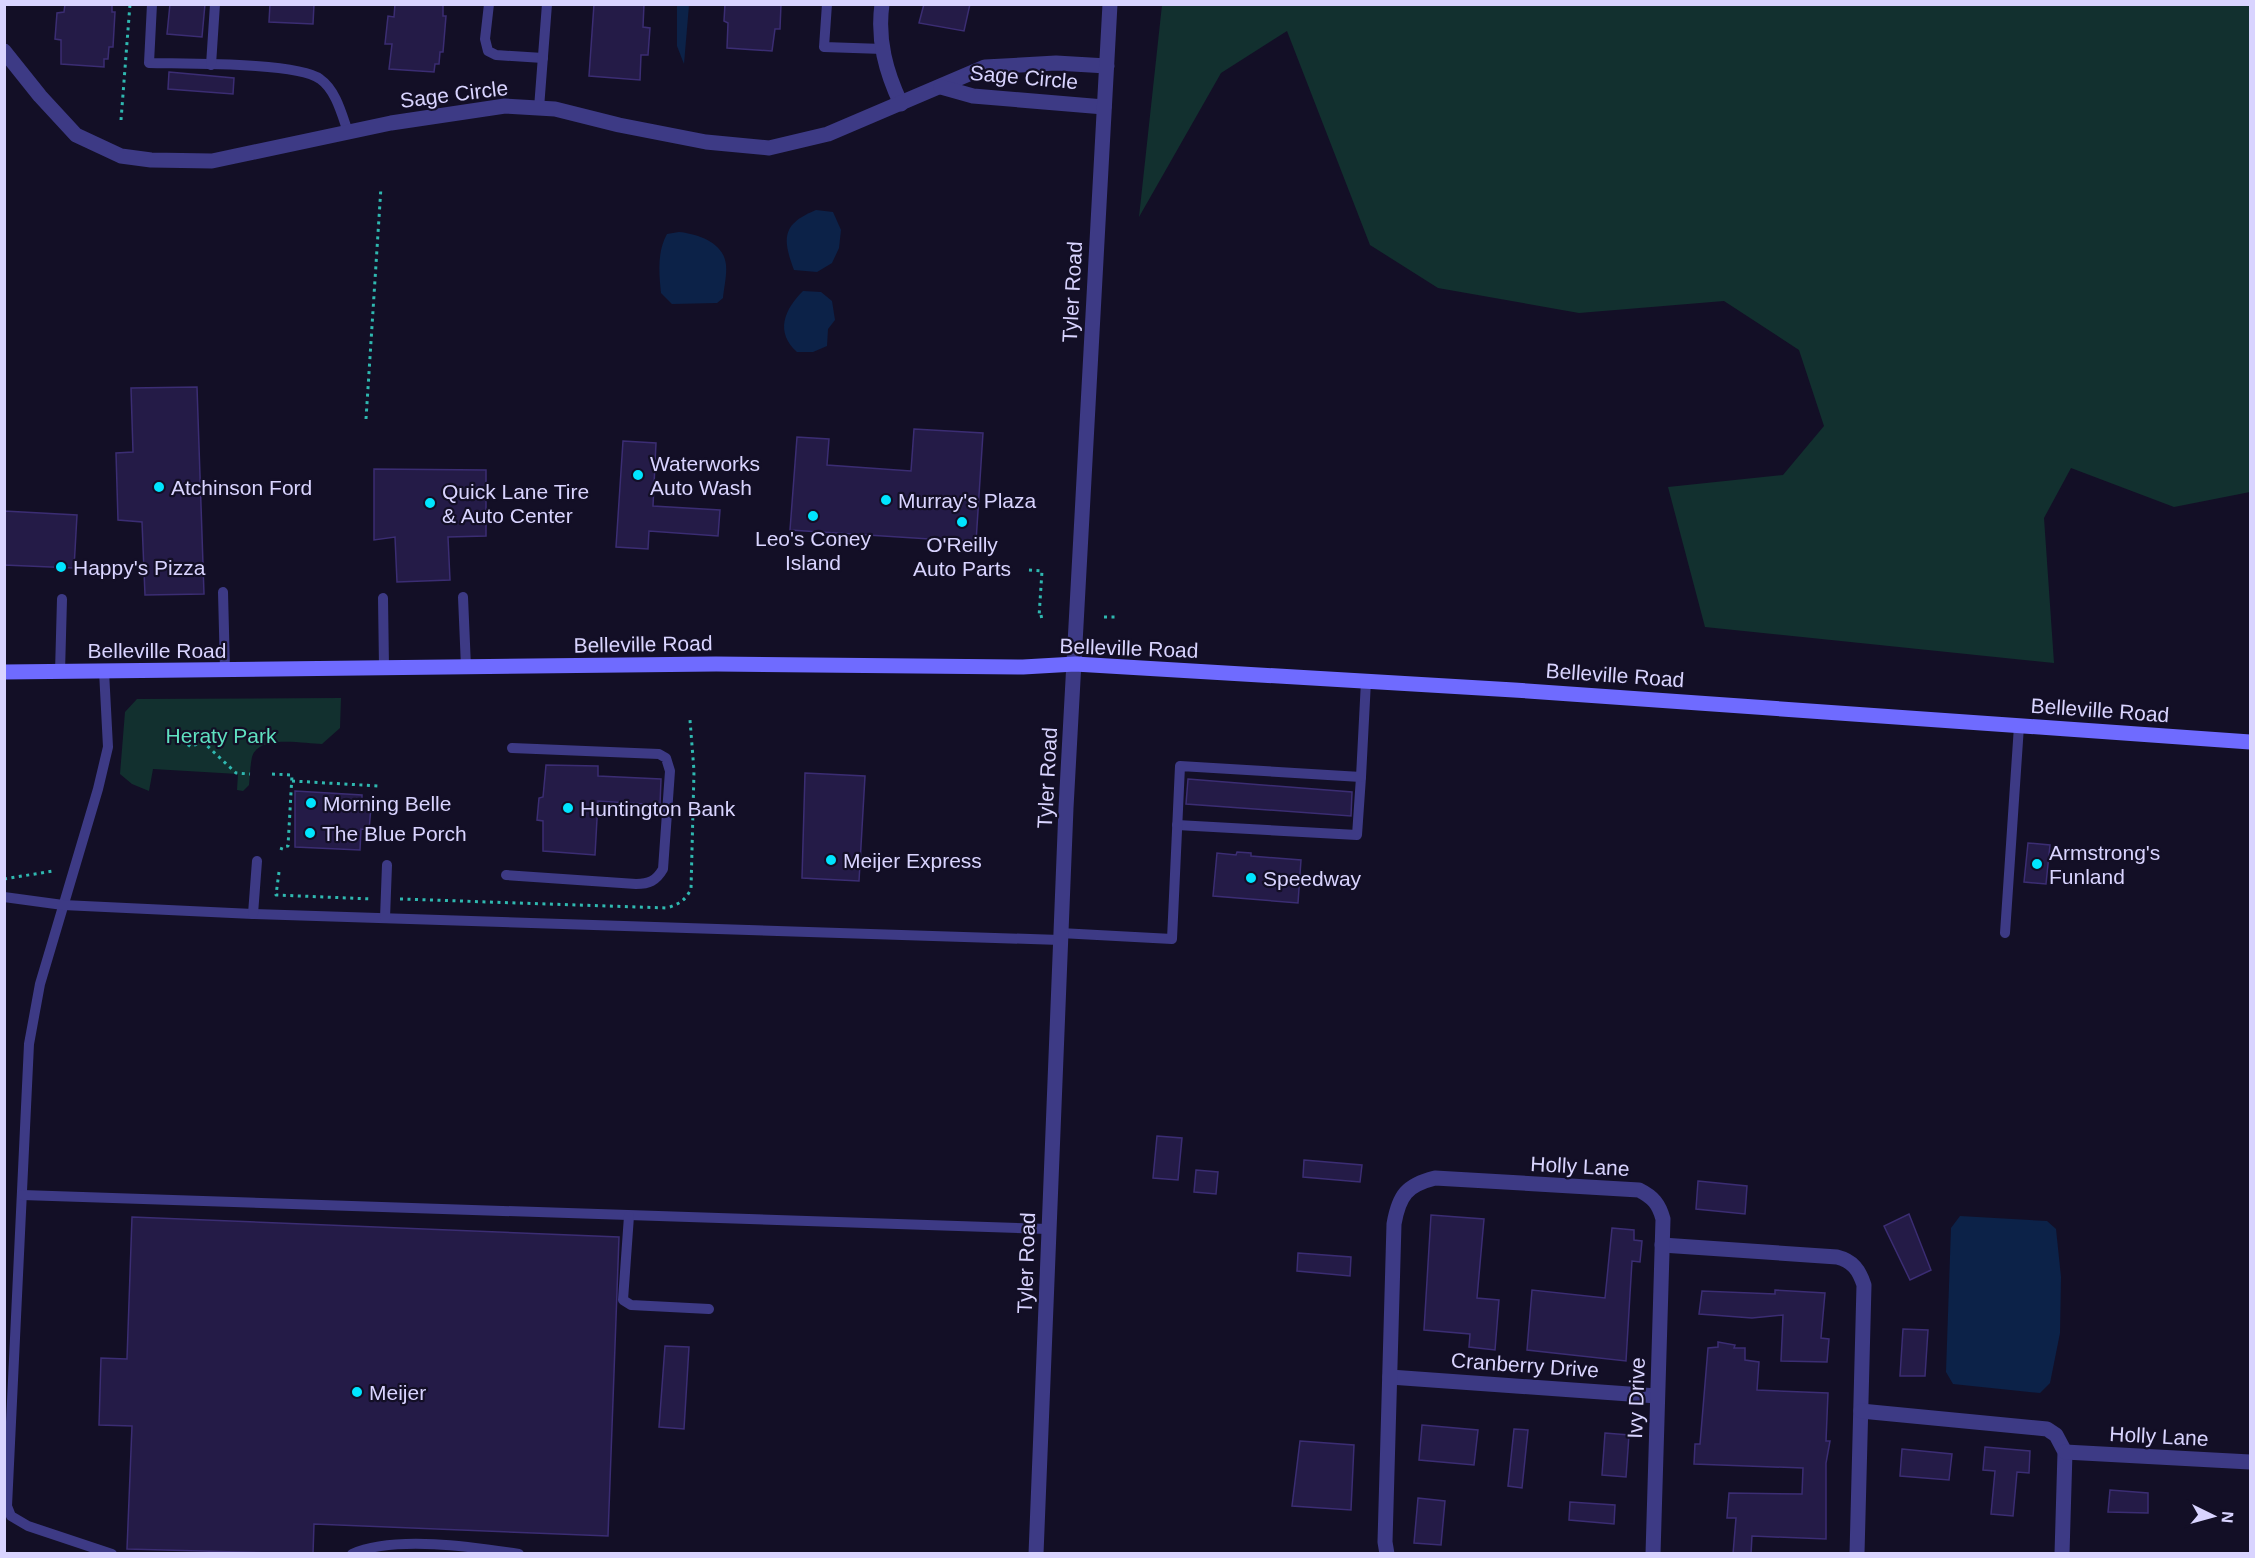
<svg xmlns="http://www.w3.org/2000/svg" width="2255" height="1558" viewBox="0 0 2255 1558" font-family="Arial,sans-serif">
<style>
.green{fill:#12302f}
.water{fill:#0c2248}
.building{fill:#241b47;stroke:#3b2d73;stroke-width:1.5}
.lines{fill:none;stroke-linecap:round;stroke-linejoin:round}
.path{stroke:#2fb8b0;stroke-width:3;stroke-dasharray:3 4.5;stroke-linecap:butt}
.service{stroke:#3d3a85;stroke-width:10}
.minor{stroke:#3d3a85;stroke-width:15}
.tertiary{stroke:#3d3a85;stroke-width:15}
.secondary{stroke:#6f6bff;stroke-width:15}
.poi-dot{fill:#00e5ff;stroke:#130f26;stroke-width:2}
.labels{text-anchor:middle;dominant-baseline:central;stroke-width:4.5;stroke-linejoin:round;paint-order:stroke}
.street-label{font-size:21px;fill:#d9d4ff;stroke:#130f26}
.poi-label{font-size:21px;fill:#d9d4ff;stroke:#130f26;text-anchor:start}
.park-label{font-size:21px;fill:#5fe0c0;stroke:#130f26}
</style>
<rect width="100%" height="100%" fill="#130f26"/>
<g class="green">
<path d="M1162,5H2250V492L2174,507L2071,468L2044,518L2054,663L1705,627L1668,487L1783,475L1824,426L1799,350L1724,301L1579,313L1438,288L1370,245L1287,31L1221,73L1139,217Z"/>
<path d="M341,698L340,728L322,744C304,744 259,734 252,757C250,766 250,776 249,785L243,791L237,790L238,774L153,769L149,791L132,784L120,774L125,712L137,699Z"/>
</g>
<g class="water">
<path d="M677,5H689L684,64L677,46Z"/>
<path d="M816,210L833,212L841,230L839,248L832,263L817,272L794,270C782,238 782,224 816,210Z"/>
<path d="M679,232C697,234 724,242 726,265C727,275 724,288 723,298L717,303L672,304L661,293C659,273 657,252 667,234Z"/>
<path d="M803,291L821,292L832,301L835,320L828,329L827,346L813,352H797C775,332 784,310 803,291Z"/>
<path d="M1960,1216L2047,1221L2056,1229L2061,1277L2060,1333L2050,1383L2040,1393L1953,1384L1946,1372L1951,1228Z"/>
</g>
<g class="building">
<path d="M65,4H112V12H115L113,47H109L108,59H104V67L61,64V40L55,39L57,13L64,12Z"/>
<path d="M170,4H205L202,37L167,34Z"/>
<path d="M270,4H314L313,24L269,22Z"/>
<path d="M395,4H443V16H446L443,52H440L439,64H435L434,72L389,69L392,44H385L388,16L394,17Z"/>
<path d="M594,4H644L643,27L650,28L648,55H641L640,80L589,76Z"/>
<path d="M725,4H781L780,29H775L772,51L727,48L728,23L724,21Z"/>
<path d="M924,4H970L964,31L919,23Z"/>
<path d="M169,72L234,78L233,94L168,89Z"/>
<path d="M197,387L204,594L145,595L142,522L118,520L116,453L133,452L131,388Z"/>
<path d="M914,429L983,433L976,542L790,530L797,437L829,439L827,465L911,471Z"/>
<path d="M623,441L656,443L653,506L720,510L718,536L649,531L648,549L616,547Z"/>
<path d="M374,469L486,470V536L448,537L450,580L397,582L395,537L374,540Z"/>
<path d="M4,511L77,515L74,568L4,565Z"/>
<path d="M546,765L598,766V776L661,779L660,805L598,801L595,855L543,851V821L537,820L539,798L543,797Z"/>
<path d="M805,773L865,776L859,881L802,878Z"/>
<path d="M1188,779L1352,792L1351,816L1186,804Z"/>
<path d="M295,791L362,795V806L371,807L369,830L361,829L360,850L295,847Z"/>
<path d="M2028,843L2050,845L2046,884L2024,882Z"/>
<path d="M1237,852L1251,853V856L1301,860L1298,903L1213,896L1217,853L1236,855Z"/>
<path d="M1157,1136L1182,1138L1178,1180L1153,1178Z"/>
<path d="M1304,1160L1362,1165L1360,1182L1303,1177Z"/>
<path d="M1196,1170L1218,1172L1216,1194L1194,1192Z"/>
<path d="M1698,1181L1747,1186L1745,1214L1696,1209Z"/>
<path d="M1909,1214L1931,1270L1910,1280L1884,1226Z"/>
<path d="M1431,1215L1484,1219L1477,1298L1499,1300L1495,1350L1469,1347L1470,1334L1424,1330Z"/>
<path d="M132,1217L619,1237L608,1536L314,1524L313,1554L127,1549L132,1426L99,1425L101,1358L127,1359Z"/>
<path d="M1612,1228L1634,1230V1240L1642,1241L1640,1262L1632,1261L1626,1361L1527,1350L1532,1290L1605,1298Z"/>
<path d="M1298,1253L1351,1257L1350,1276L1297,1271Z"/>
<path d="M1775,1290L1825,1293L1821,1338L1829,1339L1827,1362L1781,1361L1783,1315L1752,1318L1699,1314L1702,1291L1775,1294Z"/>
<path d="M1903,1329L1928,1330L1925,1376H1900Z"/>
<path d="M1718,1342L1735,1345L1734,1348H1745V1360L1759,1362L1757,1390L1828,1393L1826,1441H1830L1826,1463V1539L1752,1536L1751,1554H1733L1736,1518H1727L1729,1493L1802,1494L1803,1468L1694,1464L1695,1444H1700L1708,1348L1718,1347Z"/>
<path d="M665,1346L689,1347L684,1429L659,1427Z"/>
<path d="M1422,1425L1478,1430L1474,1465L1419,1460Z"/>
<path d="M1514,1429L1528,1430L1522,1488L1508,1486Z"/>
<path d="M1605,1433L1629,1435L1626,1477L1602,1475Z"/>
<path d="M1300,1441L1354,1445L1351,1510L1292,1506Z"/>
<path d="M1985,1447L2030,1451L2029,1473L2017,1472L2013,1516L1991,1514L1995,1471L1983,1470Z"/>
<path d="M1902,1449L1952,1454L1949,1480L1900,1476Z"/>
<path d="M2110,1490L2148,1493V1513L2108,1512Z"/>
<path d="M1418,1498L1445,1501L1441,1545L1414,1543Z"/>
<path d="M1570,1502L1615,1505L1614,1524L1569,1520Z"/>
</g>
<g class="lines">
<g class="path">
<path d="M121,120L130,4"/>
<path d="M366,419L381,187"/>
<path d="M1029,570L1042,571L1039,617L1044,616"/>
<path d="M1104,617H1117"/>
<path d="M182,732L183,741L191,747L202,741L207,732"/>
<path d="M202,741L236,773L250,774"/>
<path d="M272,774L292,775L288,846L282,847L281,850"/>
<path d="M292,781L379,786"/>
<path d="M279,872L276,895L372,899"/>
<path d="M4,879L53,871"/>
<path d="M400,899L667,908C679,904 685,901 691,889L694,771L690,720"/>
</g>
<g class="service">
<path d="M152,4L149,63C183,64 297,62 320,79C336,90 342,115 348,132"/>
<path d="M489,4L485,39L488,51L496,55L543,58"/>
<path d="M827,4L824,47L883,49"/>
<path d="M211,65L215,4"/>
<path d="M539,108L547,4"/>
<path d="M223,592L225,670"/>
<path d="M463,597L466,667"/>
<path d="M383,598L384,667"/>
<path d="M104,671L108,747L98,789L40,984L29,1044L7,1506L11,1516L28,1526L112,1554"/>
<path d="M60,672L62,599"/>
<path d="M1177,825L1357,835L1361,777"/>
<path d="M506,875L636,884C649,884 656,881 663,869L670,771L666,758L659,754L512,748"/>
<path d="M4,897L63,905L253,914L1060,940"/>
<path d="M253,914L257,861"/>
<path d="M385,918L387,865"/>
<path d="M1060,933L1172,939L1180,766L1361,777L1366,681"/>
<path d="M2005,933L2019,726"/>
<path d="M22,1195L1048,1229"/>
<path d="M629,1216L623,1300L631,1305L709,1309"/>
<path d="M352,1554C394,1535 474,1547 519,1554"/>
</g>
<g class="minor">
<path d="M882,4C877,40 886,72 901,104"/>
<path d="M4,51L40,96L76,135L121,156L151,160L212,161L391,123L505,106L555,109L619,125L706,142L769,148L828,134L985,67L1056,63L1107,66"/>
<path d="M941,87L973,96L1104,107"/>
<path d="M1662,1245L1837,1257C1853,1261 1859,1270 1864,1285L1857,1554"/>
<path d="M1390,1377L1657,1396"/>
<path d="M1861,1411L2047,1429L2056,1435L2065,1452L2062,1554"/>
<path d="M2065,1452L2250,1462"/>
<path d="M1387,1554L1385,1542L1394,1224C1399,1195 1407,1185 1435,1178L1639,1190C1653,1197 1659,1204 1663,1219L1653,1554"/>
</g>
<path class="tertiary" d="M1036,1554L1066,808L1110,4"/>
<path class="secondary" d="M4,672L716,664L1023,667L1075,664L1514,690L2250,742"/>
</g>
<g class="poi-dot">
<circle cx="638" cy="475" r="6"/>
<circle cx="159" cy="487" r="6"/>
<circle cx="886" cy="500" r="6"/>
<circle cx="430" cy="503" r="6"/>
<circle cx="813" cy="516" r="6"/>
<circle cx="962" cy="522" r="6"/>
<circle cx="61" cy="567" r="6"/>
<circle cx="311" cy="803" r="6"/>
<circle cx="568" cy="808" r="6"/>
<circle cx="310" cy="833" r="6"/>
<circle cx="831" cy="860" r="6"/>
<circle cx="2037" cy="864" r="6"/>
<circle cx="1251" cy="878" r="6"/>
<circle cx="357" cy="1392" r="6"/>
</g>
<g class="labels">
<g class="street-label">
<text transform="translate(1024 77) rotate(5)">Sage Circle</text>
<text transform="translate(454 94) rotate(-7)">Sage Circle</text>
<text transform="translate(1072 292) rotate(-87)">Tyler Road</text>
<text transform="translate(643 644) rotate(-1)">Belleville Road</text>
<text transform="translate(1129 648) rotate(2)">Belleville Road</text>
<text x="157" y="650">Belleville Road</text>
<text transform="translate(1615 675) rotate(4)">Belleville Road</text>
<text transform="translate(2100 710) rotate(4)">Belleville Road</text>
<text transform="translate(1047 778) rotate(-87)">Tyler Road</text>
<text transform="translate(1580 1166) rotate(3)">Holly Lane</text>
<text transform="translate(1026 1263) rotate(-88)">Tyler Road</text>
<text transform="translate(1525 1365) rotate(4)">Cranberry Drive</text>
<text transform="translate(1636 1398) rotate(-88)">Ivy Drive</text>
<text transform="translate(2159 1436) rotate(3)">Holly Lane</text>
</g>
<g class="poi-label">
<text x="650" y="463">Waterworks<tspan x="650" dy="24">Auto Wash</tspan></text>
<text x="171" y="487">Atchinson Ford</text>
<text x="442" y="491">Quick Lane Tire<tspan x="442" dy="24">&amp; Auto Center</tspan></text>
<text x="898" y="500">Murray's Plaza</text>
<text x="813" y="538" text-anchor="middle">Leo's Coney<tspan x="813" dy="24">Island</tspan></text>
<text x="962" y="544" text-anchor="middle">O'Reilly<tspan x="962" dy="24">Auto Parts</tspan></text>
<text x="73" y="567">Happy's Pizza</text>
<text x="323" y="803">Morning Belle</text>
<text x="580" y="808">Huntington Bank</text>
<text x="322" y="833">The Blue Porch</text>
<text x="2049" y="852">Armstrong's<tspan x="2049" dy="24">Funland</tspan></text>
<text x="843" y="860">Meijer Express</text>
<text x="1263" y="878">Speedway</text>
<text x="369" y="1392">Meijer</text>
</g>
<g class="park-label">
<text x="221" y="735">Heraty Park</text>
</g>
</g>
<rect width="2255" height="1558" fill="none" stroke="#d9d4ff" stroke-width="12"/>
<g transform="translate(2213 1516) rotate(95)" stroke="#130f26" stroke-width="4.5" paint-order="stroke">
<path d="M0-4.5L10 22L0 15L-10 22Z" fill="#d9d4ff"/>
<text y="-9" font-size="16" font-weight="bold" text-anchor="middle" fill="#d9d4ff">N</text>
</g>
</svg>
